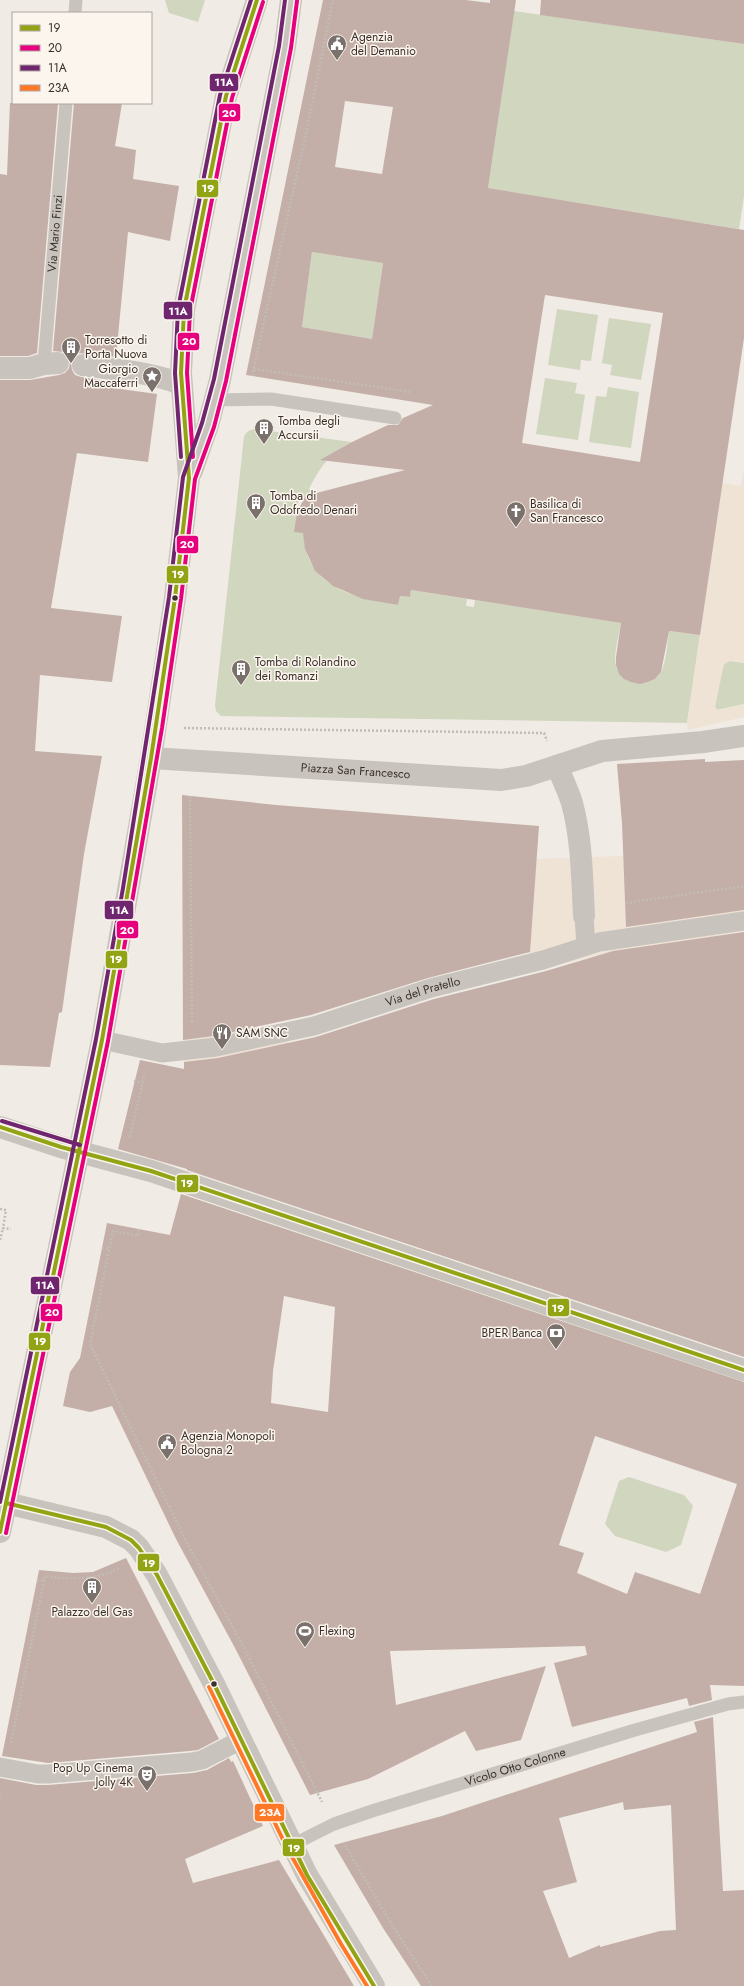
<svg xmlns="http://www.w3.org/2000/svg" width="744" height="1986" viewBox="0 0 744 1986" font-family="Jost,sans-serif">
<style>
.green{fill:#d1d6bf}
.plaza{fill:#eee3d5}
.building{fill:#c3afa7;fill-rule:evenodd}
.lines{fill:none;stroke-linecap:round;stroke-linejoin:round}
.path{stroke:#c2bbb6;stroke-width:2.5;stroke-dasharray:2 2;stroke-linecap:butt}
.service{stroke:#c9c3be;stroke-width:13}
.pedestrian{stroke:#c9c3be;stroke-width:19}
.minor{stroke:#c9c3be;stroke-width:22}
.tertiary{stroke:#c9c3be;stroke-width:22}
.bus-1-casing{stroke:#fbf5ee;stroke-width:7}
.bus-2-casing{stroke:#fbf5ee;stroke-width:7}
.bus-3-casing{stroke:#fbf5ee;stroke-width:7}
.bus-4-casing{stroke:#fbf5ee;stroke-width:7}
.bus-1{stroke:#92a413;stroke-width:4}
.bus-2{stroke:#e6007e;stroke-width:4}
.bus-3{stroke:#70266f;stroke-width:4}
.bus-4{stroke:#ff7827;stroke-width:4}
.bus-dot{fill:#3b302b;stroke:#fbf5ee;stroke-width:1.5}
.labels{text-anchor:middle;dominant-baseline:central;stroke-width:3;stroke-linejoin:round;paint-order:stroke}
.poi-label{font-size:12px;fill:#3b302b;stroke:#fbf5ee;text-anchor:start}
.street-label{font-size:12px;fill:#3b302b;stroke:#fbf5ee}
.line-badge{stroke:#fbf5ee;stroke-width:1.5}
.badge-label{font-size:11px;text-anchor:middle;font-weight:bold;fill:#fff}
</style>
<rect width="100%" height="100%" fill="#f0ebe5"/>
<g class="green">
<path d="M165,0H205L198,22L169,13Z"/>
<path d="M514,11L744,44V196L739,229L488,188Z"/>
<path d="M312,252L383,263L372,339L302,327Z"/>
<path d="M557,309L598,315L591,361L581,360L580,370L548,365Z"/>
<path d="M609,318L651,324L641,380L610,375L612,365L602,363Z"/>
<path d="M545,378L577,383L575,393L585,395L578,440L536,434Z"/>
<path d="M608,387L639,392L631,448L589,442L596,396L606,397Z"/>
<path d="M254,429L352,442C329,454 320,467 309,489L312,491L311,495L299,498L297,513L307,519C306,528 303,541 306,550C316,591 363,599 398,605L400,596L410,597L411,590L467,599L466,606L474,607L475,600L621,623C619,636 613,654 616,666C622,686 653,690 662,670C667,658 667,643 669,631L700,635L687,723L221,716L216,711L215,705L244,436L248,431Z"/>
<path d="M730,661L744,663V704L717,710L715,706L722,667L726,662Z"/>
<path d="M629,1477L684,1495L693,1506L681,1545L666,1552L615,1536L605,1524L619,1481Z"/>
</g>
<g class="plaza">
<path d="M744,468V663L730,661L724,664L715,707L716,709L720,710L744,704V717L688,730L687,723L722,483L741,486Z"/>
<path d="M623,856L744,892V932L606,953L438,996L316,1034L288,1040L289,1055L184,1064L183,1039L281,1024L335,1013L529,955L536,859Z"/>
</g>
<g class="building">
<path d="M323,0H466L490,3V0H516L488,188L744,230V338L700,635L669,631L661,672L655,679L648,682L640,684L631,682L624,679L619,674L616,665V657L621,623L411,590L410,597L400,596L398,605L363,599L333,586L315,571L305,549L303,533L294,532L297,513L305,496L405,470L320,460L352,442L388,425H398L403,418L433,405L246,375ZM345,101L393,107L382,174L335,167ZM312,252L383,263L372,339L302,327ZM545,295L663,313L640,462L522,443Z"/>
<path d="M541,0H744V44L540,15Z"/>
<path d="M10,103H58L37,353L28,356H0V174L7,175Z"/>
<path d="M74,103H122L115,146L136,150L133,179L179,186L170,241L128,232L116,357L79,353L73,357L71,363L72,370L75,375L81,377L113,382V388L157,394L148,462L77,453L51,608L122,616L112,682L40,675L35,751L102,756L84,854L62,1012L59,1013L50,1067L0,1065V380H30L59,375L65,373L69,368L70,362L68,356L63,352L53,351Z"/>
<path d="M705,759V762L744,760V910L626,927L622,823L617,764Z"/>
<path d="M182,795L276,805L539,826L530,952L428,978L311,1015L214,1036L183,1040Z"/>
<path d="M744,932V1357L187,1170V1169L118,1149L140,1060L184,1069V1062L218,1058L316,1037L434,999L546,971L613,951Z"/>
<path d="M181,1194L744,1382V1686L710,1685L712,1700L689,1706L687,1698L572,1727L554,1663L587,1655L585,1646L390,1651L396,1705L546,1666L521,1740L476,1751L465,1731L368,1779L310,1795L235,1648L176,1539L112,1406L90,1412L63,1406L70,1372L80,1358L107,1223L170,1235ZM284,1296L335,1307L328,1412L271,1403L273,1371ZM595,1436L737,1484L700,1594L635,1572L627,1594L577,1573L584,1553L559,1545Z"/>
<path d="M126,1558L219,1739L198,1750L190,1751L48,1763L2,1756L39,1570L73,1573L93,1572Z"/>
<path d="M713,1717L723,1891L744,1890V1986H421L383,1928L334,1845L442,1816L697,1732L694,1722ZM623,1802L624,1810L671,1805L676,1930L660,1931L600,1947V1945L569,1958L543,1891L577,1882L559,1818Z"/>
<path d="M229,1758L231,1762L233,1761L263,1826L185,1859L193,1883L279,1860L354,1986H0V1778L36,1785H48L193,1773L207,1770Z"/>
</g>
<g class="lines">
<g class="path">
<path d="M254,369L411,392"/>
<path d="M252,376L304,143L333,0"/>
<path d="M184,728L544,733L547,741"/>
<path d="M190,796L192,1023"/>
<path d="M626,903L744,886"/>
<path d="M134,1081L143,1083"/>
<path d="M130,1137L144,1076"/>
<path d="M0,1209L6,1210L3,1228L11,1229"/>
<path d="M139,1229L138,1236L113,1231L90,1344L188,1545L242,1644L322,1802"/>
<path d="M0,1240L3,1228"/>
<path d="M102,1248L109,1249"/>
<path d="M37,1580L44,1581"/>
<path d="M11,1743L45,1576C71,1580 96,1580 120,1568"/>
<path d="M0,1798L1,1793"/>
<path d="M345,1845L392,1925L432,1986"/>
</g>
<g class="service">
<path d="M75,13L76,0"/>
<path id="s1" d="M44,364L66,103"/>
<path d="M215,400L271,399L395,418"/>
<path id="s2" d="M292,1845L334,1824L372,1811L635,1730L728,1704L744,1702"/>
</g>
<g class="pedestrian">
<path d="M584,916L586,946"/>
<path id="s3" d="M102,1040L162,1053L216,1047L314,1026L431,988L543,960L599,942L744,921"/>
<path d="M0,1767L38,1774H48L192,1762L202,1760L241,1740"/>
</g>
<g class="minor">
<path d="M83,365C117,370 150,372 181,384"/>
<path d="M0,368H30L44,364L58,363"/>
<path id="s4" d="M151,758L501,780L526,776L602,751L703,742L744,736"/>
<path d="M557,766C562,778 568,790 572,803C582,840 582,878 584,916"/>
</g>
<g class="tertiary">
<path d="M192,471L208,425L220,380L285,47L291,0"/>
<path d="M0,1127L61,1147L151,1171L744,1370"/>
<path d="M6,1503L106,1527L131,1540L139,1548L157,1575L214,1684L307,1875L374,1986"/>
<path d="M0,1532L102,1040L151,758L175,598L189,478L181,373L184,310L226,96L257,0"/>
</g>
<defs>
<g id="bus-1">
<path d="M0,1127L61,1147L151,1171L744,1370"/>
<path d="M6,1503L106,1527L131,1540L139,1548L157,1575L214,1684L307,1875L374,1986"/>
<path d="M0,1532L102,1040L151,758L175,598L189,478L181,373L184,310L226,96L257,0"/>
</g>
<g id="bus-2">
<path d="M193,457L187,373L190,311L232,98L263,2"/>
<path d="M6,1533L108,1041L162,728L181,599L195,479L214,427L226,381L291,48L297,1"/>
</g>
<g id="bus-3">
<path d="M181,457L175,373L178,309L220,95L251,0"/>
<path d="M2,1121L80,1145"/>
<path d="M0,1502L96,1039L123,888L169,597L183,477L202,423L214,379L279,46L285,0"/>
</g>
<path id="bus-4" d="M209,1687L287,1848L341,1944L367,1986"/>
</defs>
<use href="#bus-1" class="bus-1-casing"/>
<use href="#bus-2" class="bus-2-casing"/>
<use href="#bus-3" class="bus-3-casing"/>
<use href="#bus-4" class="bus-4-casing"/>
<use href="#bus-1" class="bus-1"/>
<use href="#bus-2" class="bus-2"/>
<use href="#bus-3" class="bus-3"/>
<use href="#bus-4" class="bus-4"/>
</g>
<defs>
<symbol id="civic-pin" viewBox="-11 -11 22 30"><path d="M0 17L-7.5 6A9.5 9.5 0 1 1 7.5 6Z" fill="#7a716c" stroke="#fbf5ee"/><path d="M-.6-6.5H3V-4.5H.6V-3L4-1V1h2V6H-6V1h2V-1L-.6-3ZM-1.2 2.5V6h2.4V2.5Z" fill="#fff"/></symbol>
<symbol id="building-pin" viewBox="-11 -11 22 30"><path d="M0 17L-7.5 6A9.5 9.5 0 1 1 7.5 6Z" fill="#7a716c" stroke="#fbf5ee"/><path d="M-4-6H4V6H1V3H-1V6H-4ZM-2.5-4.3h1.7v1.8h-1.7ZM.8-4.3h1.7v1.8H.8ZM-2.5-1h1.7V.8h-1.7ZM.8-1h1.7V.8H.8Z" fill="#fff"/></symbol>
<symbol id="sight-pin" viewBox="-11 -11 22 30"><path d="M0 17L-7.5 6A9.5 9.5 0 1 1 7.5 6Z" fill="#7a716c" stroke="#fbf5ee"/><path d="M0-6L1.8-2.2L6-1.7L2.9 1.2L3.7 5.4L0 3.3L-3.7 5.4L-2.9 1.2L-6-1.7L-1.8-2.2Z" fill="#fff"/></symbol>
<symbol id="church-pin" viewBox="-11 -11 22 30"><path d="M0 17L-7.5 6A9.5 9.5 0 1 1 7.5 6Z" fill="#7a716c" stroke="#fbf5ee"/><path d="M-1.2-6h2.4v3.5h3.3v2.4h-3.3V6h-2.4V-.1h-3.3v-2.4h3.3Z" fill="#fff"/></symbol>
<symbol id="restaurant-pin" viewBox="-11 -11 22 30"><path d="M0 17L-7.5 6A9.5 9.5 0 1 1 7.5 6Z" fill="#7a716c" stroke="#fbf5ee"/><path d="M-5-6h1v4h1v-4h1v4h1v-4h1v5L-1.5 .5V6h-2V.5L-5-1ZM5-6V6H3V1.5H1.5Q1.5-4 5-6Z" fill="#fff"/></symbol>
<symbol id="bank-pin" viewBox="-11 -11 22 30"><path d="M0 17L-7.5 6A9.5 9.5 0 1 1 7.5 6Z" fill="#7a716c" stroke="#fbf5ee"/><path d="M-6-4H6V4H-6ZM0-2.3a2.3 2.3 0 1 0 0 4.6a2.3 2.3 0 1 0 0-4.6Z" fill="#fff"/></symbol>
<symbol id="stadium-pin" viewBox="-11 -11 22 30"><path d="M0 17L-7.5 6A9.5 9.5 0 1 1 7.5 6Z" fill="#7a716c" stroke="#fbf5ee"/><path d="M0-5a6.5 5 0 1 0 0 10a6.5 5 0 1 0 0-10ZM-3.5-1.8h7v3.6h-7Z" fill="#fff"/></symbol>
<symbol id="theatre-pin" viewBox="-11 -11 22 30"><path d="M0 17L-7.5 6A9.5 9.5 0 1 1 7.5 6Z" fill="#7a716c" stroke="#fbf5ee"/><path d="M-5-5.5Q0-4 5-5.5V0Q5 5 0 6Q-5 5-5 0ZM-3.3-2.5H-1v1.5H-3.3ZM1-2.5H3.3v1.5H1ZM-2.8 1Q0 5.5 2.8 1Z" fill="#fff"/></symbol>
</defs>
<g fill-rule="evenodd">
<use href="#civic-pin" x="326" y="33" width="22" height="30"/>
<use href="#building-pin" x="60" y="336" width="22" height="30"/>
<use href="#sight-pin" x="141" y="365" width="22" height="30"/>
<use href="#building-pin" x="253" y="417" width="22" height="30"/>
<use href="#building-pin" x="245" y="492" width="22" height="30"/>
<use href="#church-pin" x="505" y="500" width="22" height="30"/>
<use href="#building-pin" x="230" y="658" width="22" height="30"/>
<use href="#restaurant-pin" x="211" y="1022" width="22" height="30"/>
<use href="#bank-pin" x="545" y="1322" width="22" height="30"/>
<use href="#civic-pin" x="156" y="1432" width="22" height="30"/>
<use href="#building-pin" x="81" y="1576" width="22" height="30"/>
<use href="#stadium-pin" x="294" y="1620" width="22" height="30"/>
<use href="#theatre-pin" x="136" y="1764" width="22" height="30"/>
</g>
<g class="bus-dot">
<circle cx="175" cy="598" r="3.5"/>
<circle cx="214" cy="1684" r="3.5"/>
</g>
<g class="labels">
<g class="poi-label">
<text x="351" y="37">Agenzia<tspan x="351" dy="14">del Demanio</tspan></text>
<text x="85" y="340">Torresotto di<tspan x="85" dy="14">Porta Nuova</tspan></text>
<text x="138" y="369" text-anchor="end">Giorgio<tspan x="138" dy="14">Maccaferri</tspan></text>
<text x="278" y="421">Tomba degli<tspan x="278" dy="14">Accursii</tspan></text>
<text x="270" y="496">Tomba di<tspan x="270" dy="14">Odofredo Denari</tspan></text>
<text x="530" y="504">Basilica di<tspan x="530" dy="14">San Francesco</tspan></text>
<text x="255" y="662">Tomba di Rolandino<tspan x="255" dy="14">dei Romanzi</tspan></text>
<text x="236" y="1033">SAM SNC</text>
<text x="542" y="1333" text-anchor="end">BPER Banca</text>
<text x="181" y="1436">Agenzia Monopoli<tspan x="181" dy="14">Bologna 2</tspan></text>
<text x="92" y="1612" text-anchor="middle">Palazzo del Gas</text>
<text x="319" y="1631">Flexing</text>
<text x="133" y="1768" text-anchor="end">Pop Up Cinema<tspan x="133" dy="14">Jolly 4K</tspan></text>
</g>
<g class="street-label">
<text stroke="none"><textPath href="#s1" startOffset="131">Via Mario Finzi</textPath></text>
<text stroke="none"><textPath href="#s4" startOffset="205">Piazza San Francesco</textPath></text>
<text stroke="none"><textPath href="#s3" startOffset="330">Via del Pratello</textPath></text>
<text stroke="none"><textPath href="#s2" startOffset="237">Vicolo Otto Colonne</textPath></text>
</g>
</g>
<g class="line-badge">
<rect x="209" y="73" width="30" height="19" rx="4" fill="#70266f"/>
<rect x="218" y="103" width="23" height="19" rx="4" fill="#e6007e"/>
<rect x="196" y="179" width="23" height="19" rx="4" fill="#92a413"/>
<rect x="163" y="301" width="30" height="19" rx="4" fill="#70266f"/>
<rect x="177" y="332" width="23" height="19" rx="4" fill="#e6007e"/>
<rect x="176" y="535" width="23" height="19" rx="4" fill="#e6007e"/>
<rect x="166" y="565" width="23" height="19" rx="4" fill="#92a413"/>
<rect x="104" y="900" width="30" height="20" rx="4" fill="#70266f"/>
<rect x="116" y="920" width="23" height="19" rx="4" fill="#e6007e"/>
<rect x="105" y="950" width="23" height="19" rx="4" fill="#92a413"/>
<rect x="176" y="1174" width="23" height="19" rx="4" fill="#92a413"/>
<rect x="30" y="1276" width="30" height="19" rx="4" fill="#70266f"/>
<rect x="547" y="1298" width="23" height="19" rx="4" fill="#92a413"/>
<rect x="40" y="1303" width="23" height="19" rx="4" fill="#e6007e"/>
<rect x="28" y="1332" width="23" height="19" rx="4" fill="#92a413"/>
<rect x="137" y="1553" width="23" height="19" rx="4" fill="#92a413"/>
<rect x="254" y="1803" width="31" height="19" rx="4" fill="#ff7827"/>
<rect x="282" y="1838" width="23" height="19" rx="4" fill="#92a413"/>
</g>
<g class="badge-label">
<text x="224" y="86">11A</text>
<text x="229" y="117">20</text>
<text x="208" y="192">19</text>
<text x="178" y="315">11A</text>
<text x="189" y="345">20</text>
<text x="187" y="548">20</text>
<text x="178" y="578">19</text>
<text x="119" y="914">11A</text>
<text x="127" y="934">20</text>
<text x="116" y="963">19</text>
<text x="187" y="1187">19</text>
<text x="45" y="1289">11A</text>
<text x="558" y="1312">19</text>
<text x="52" y="1316">20</text>
<text x="40" y="1345">19</text>
<text x="149" y="1567">19</text>
<text x="270" y="1816">23A</text>
<text x="294" y="1852">19</text>
</g>
<rect x="12" y="12" width="140" height="92" fill="#fbf5ee" stroke="#aea6a0"/>
<rect x="20" y="25" width="20" height="6" fill="#92a413" stroke="#aea6a0"/>
<text x="48" y="32" font-size="12" fill="#3b302b">19</text>
<rect x="20" y="45" width="20" height="6" fill="#e6007e" stroke="#aea6a0"/>
<text x="48" y="52" font-size="12" fill="#3b302b">20</text>
<rect x="20" y="65" width="20" height="6" fill="#70266f" stroke="#aea6a0"/>
<text x="48" y="72" font-size="12" fill="#3b302b">11A</text>
<rect x="20" y="85" width="20" height="6" fill="#ff7827" stroke="#aea6a0"/>
<text x="48" y="92" font-size="12" fill="#3b302b">23A</text>
</svg>
